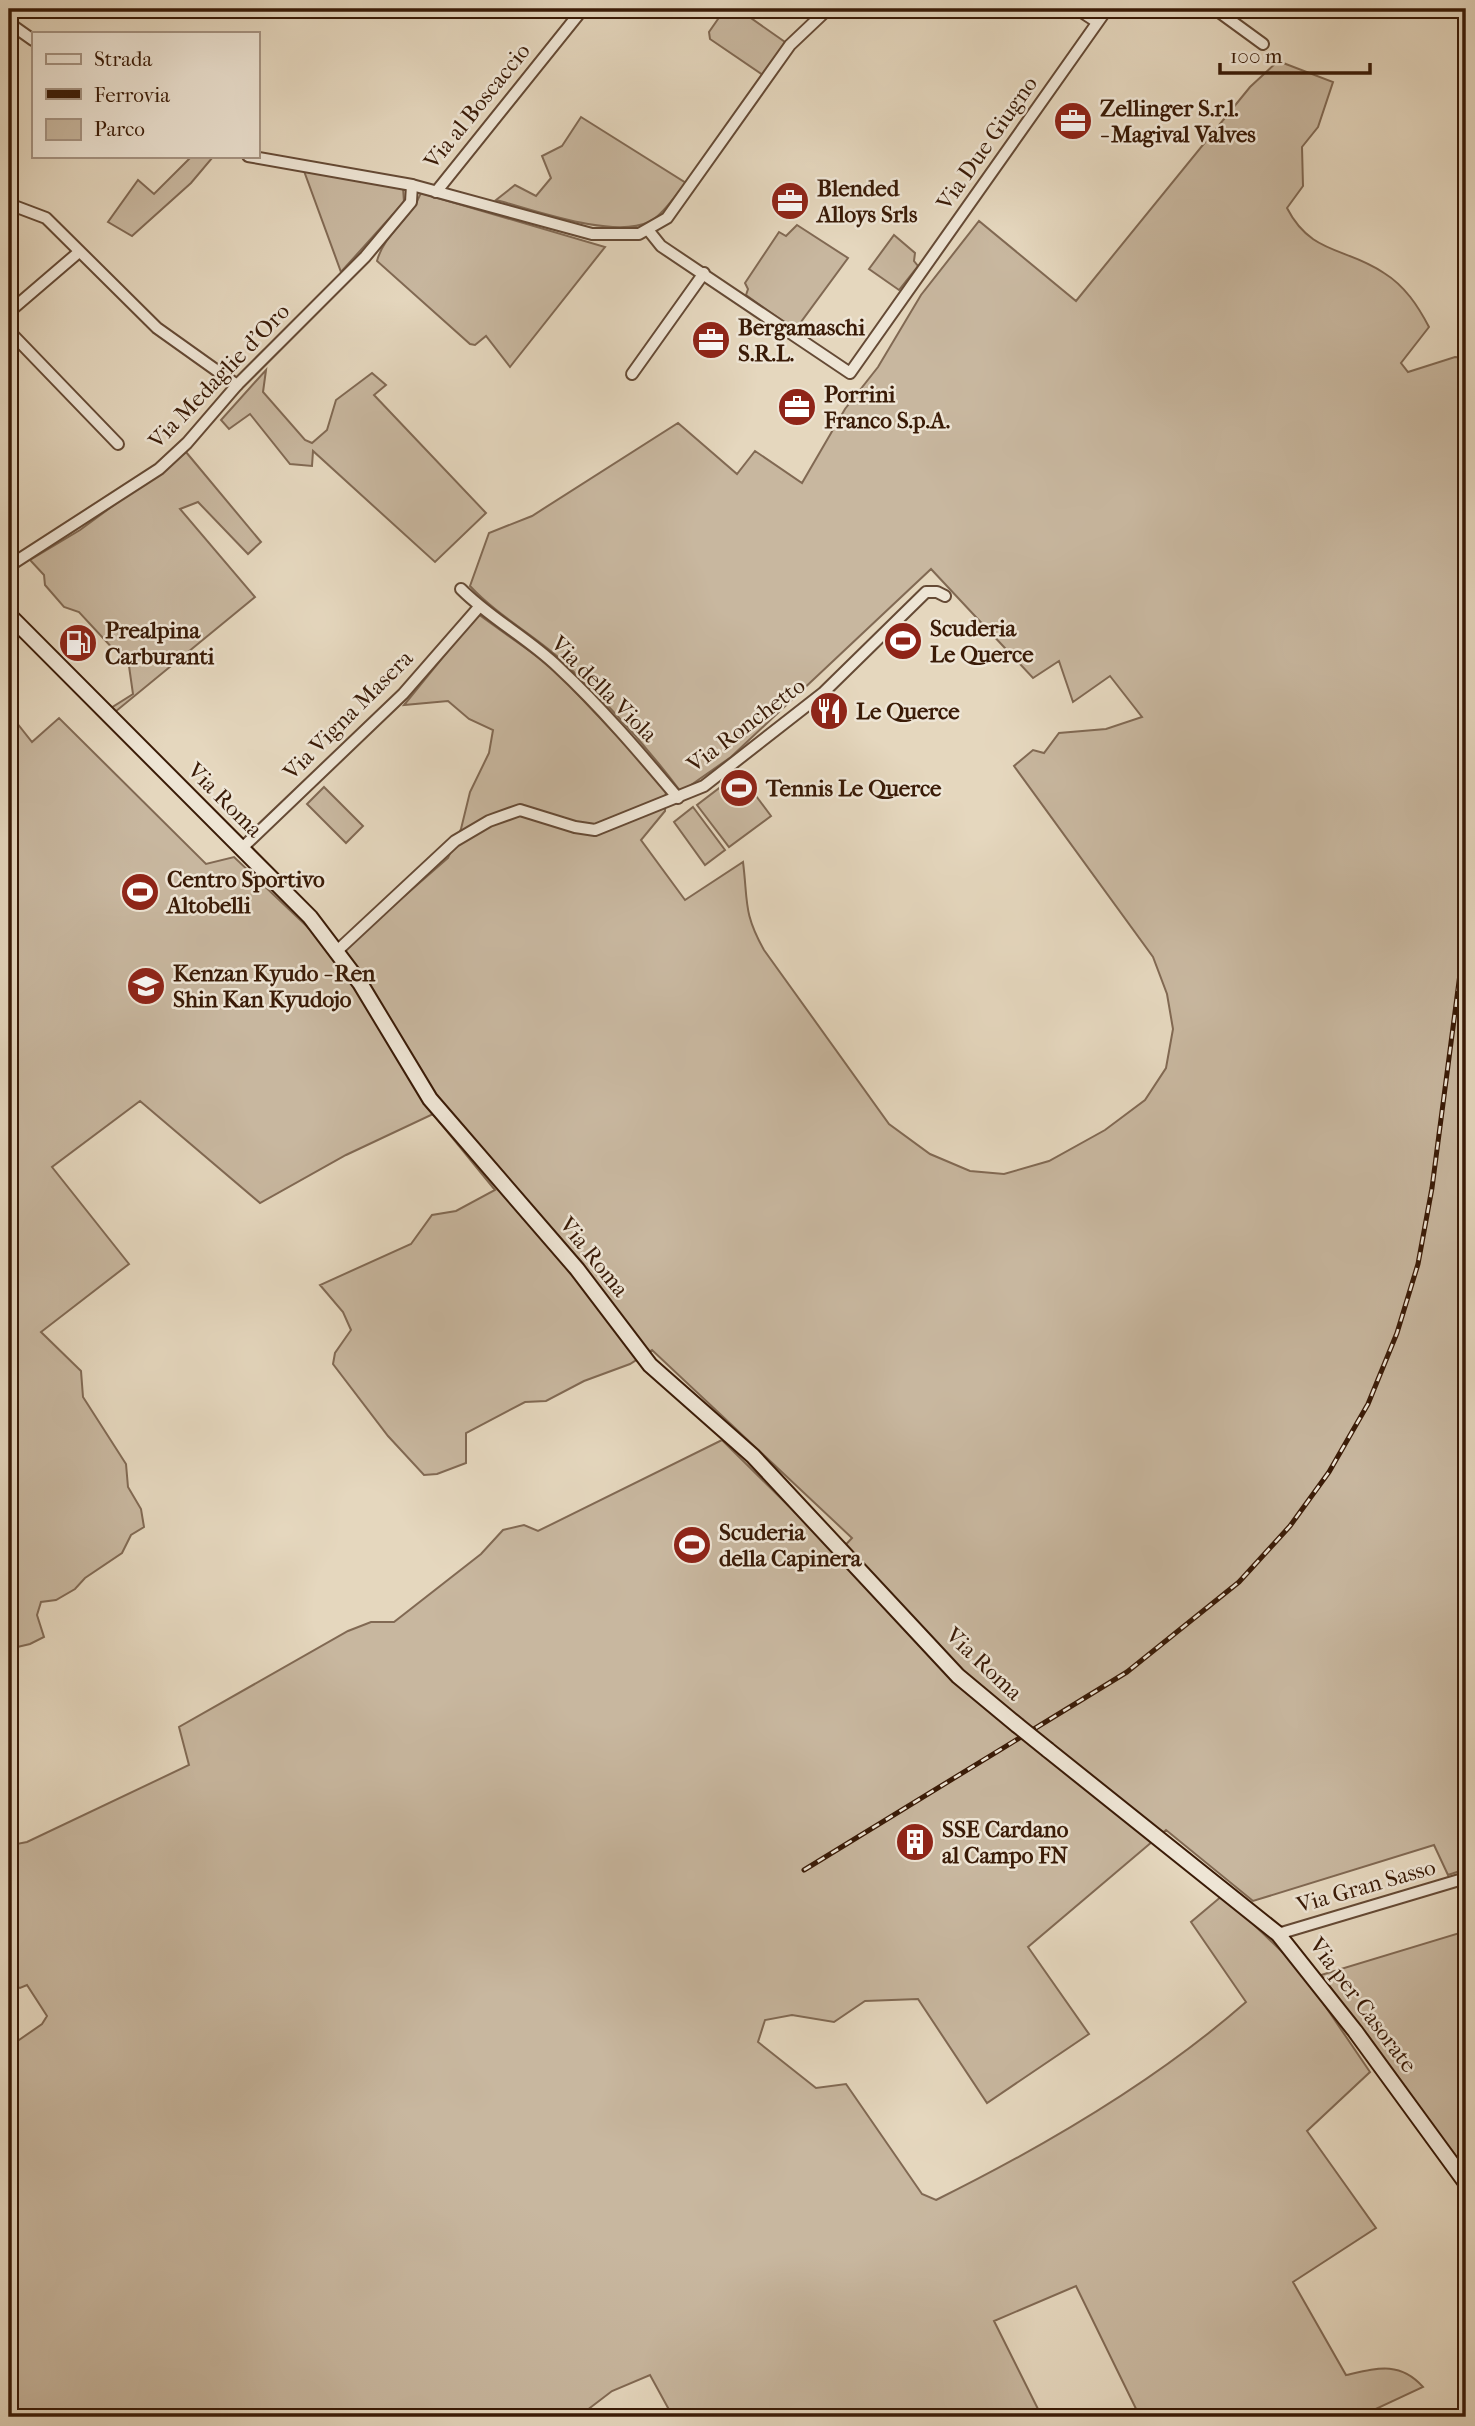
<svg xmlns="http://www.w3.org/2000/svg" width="1475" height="2426" viewBox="0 0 1475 2426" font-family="'IM FELL French Canon',serif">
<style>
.green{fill:#c8b79f;stroke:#816953;stroke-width:2}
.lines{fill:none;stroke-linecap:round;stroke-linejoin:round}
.street-casing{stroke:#654a35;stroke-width:14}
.secondary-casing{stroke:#3a1b07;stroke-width:18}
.street{stroke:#eee5d5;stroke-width:10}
.secondary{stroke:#eee5d5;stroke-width:14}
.rail-casing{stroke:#3a1b07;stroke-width:5}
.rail{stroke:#eee5d5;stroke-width:2.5;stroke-dasharray:8;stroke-linecap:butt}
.secondary-bridge-casing{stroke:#3a1b07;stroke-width:18;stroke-linecap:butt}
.secondary-bridge{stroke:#eee5d5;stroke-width:14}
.labels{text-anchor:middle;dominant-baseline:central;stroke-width:5;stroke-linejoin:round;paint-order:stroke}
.street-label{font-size:23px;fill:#3a1b07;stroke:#eee5d5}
.poi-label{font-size:23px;font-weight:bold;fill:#3a1b07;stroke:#eee5d5;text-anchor:start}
</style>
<rect width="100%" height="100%" fill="#e5d7be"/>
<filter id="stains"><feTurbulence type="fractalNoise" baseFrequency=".00286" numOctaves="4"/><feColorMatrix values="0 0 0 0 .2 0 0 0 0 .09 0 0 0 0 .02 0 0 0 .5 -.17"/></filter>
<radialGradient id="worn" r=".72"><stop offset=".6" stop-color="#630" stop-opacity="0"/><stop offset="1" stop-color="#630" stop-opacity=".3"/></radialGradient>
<g class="green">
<path d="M725,9H738L785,42L763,75L710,39L709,32Z"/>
<path d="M1278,61L1333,82L1318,127L1302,147L1303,186L1287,208C1311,255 1346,247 1384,273C1405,286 1418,306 1429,327L1401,363L1408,372L1455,357L1466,358V1869L1448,1875L1434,1845L1253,1901L1166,1830L1028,1947L1089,2034L987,2103L918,1999L865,2001L834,2022L792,2015L765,2020L758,2042L816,2088L846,2084L922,2194L936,2200C1045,2146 1155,2082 1246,2002L1191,1922L1223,1895L1300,1969L1370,2072L1307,2131L1376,2228L1293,2282L1346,2375C1377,2368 1400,2361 1423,2387L1367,2413L1368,2417H1140L1076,2286L994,2321L1042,2417H673L650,2375L612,2391L578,2417H9V2047L42,2024L47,2016L27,1985L20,1988L9,1984V1833L17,1844L27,1842L189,1765L179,1727L348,1631L371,1622H394L481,1554L503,1530L524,1525L538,1531L722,1440L837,1554L852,1538L652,1350L630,1364L584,1381L546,1401L525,1402L466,1433V1463L437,1474L424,1475L388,1436L333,1364L335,1353L351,1330L343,1312L320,1285L411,1244L432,1215L456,1211L495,1190L433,1114L346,1155L260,1203L140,1101L52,1167L129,1264L41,1332L81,1371L83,1397L126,1464L128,1487L141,1509L144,1527L131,1535L122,1553L85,1578L75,1589L56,1600L41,1602L37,1615L44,1637L30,1644L9,1649V713L32,742L59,718L206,864L234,857L337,955L448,858L461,829L470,792L489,753L493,730L469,719L448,701L404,705L478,614L552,667L666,788L665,811L641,840L685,900L743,862C748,901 743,913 764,950L889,1124L930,1154L970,1171L1004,1174L1049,1161L1105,1130L1145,1100L1166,1068L1173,1029L1167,994L1153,957L1014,766L1033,750L1044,753L1059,733L1106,729L1142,717L1110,676L1073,702L1059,661L1033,678L931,569L731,757L681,792C644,743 603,698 558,657C529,632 496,614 470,586L489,533L532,516L678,423L737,474L755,451L802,483L845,409L878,367L921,295L979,221L1076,301L1250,87Z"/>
<path d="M581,117L686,183C676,194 662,216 649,222C613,239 534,210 496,200L515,185L536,196L551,178L542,156L562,146Z"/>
<path d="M192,156L213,157L191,183L132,236L108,222L138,180L154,194Z"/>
<path d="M304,171L403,187L404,202L341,272Z"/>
<path d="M421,193L605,247L510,367L486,336L475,345L470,344L377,261C384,234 411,219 421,193Z"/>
<path d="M797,225L848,258L795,330L746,295L748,289L745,283L779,232L786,236Z"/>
<path d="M894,235L915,253L914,261L918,266L899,290L869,269Z"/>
<path d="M266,370L263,392L305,440L312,443L327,430L336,400L372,373L386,385L374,395L486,513L435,562L313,451L312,466L290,464L250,414L229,429L221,420Z"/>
<path d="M186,452L261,542L248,554L198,502L180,509L255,597L115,712L111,708L133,694L129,666L79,612L64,607L45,585L44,575L30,560L80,530Z"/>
<path d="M739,773L771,816L729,847L697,805Z"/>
<path d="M324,787L363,826L346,843L307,804Z"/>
<path d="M693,807L725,850L705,865L674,822Z"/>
<path d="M1466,1931V2170L1321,1975Z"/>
</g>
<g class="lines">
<defs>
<g id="street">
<path d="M1077,9L1097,22"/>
<path d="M1215,9L1263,44"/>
<path d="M9,23L33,40"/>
<path d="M248,156L412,185L592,234H639L667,218L790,45L828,9"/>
<path d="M436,192L578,15"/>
<path d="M9,204L46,218L157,328L237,385"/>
<path d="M649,231L661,246L850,373L1107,9"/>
<path d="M9,312L79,252"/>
<path d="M9,331L118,444"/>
<path d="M632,374L704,273"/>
<path d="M9,566L159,469L187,443L237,385L365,257L411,202L412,185"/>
<path d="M461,589C491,619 528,638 558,667C601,707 640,753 678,798"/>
<path d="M241,849L403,694L479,607"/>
<path d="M338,950L455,841L489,821L520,810L575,827L595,830L704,786L823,693L926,592H937L945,596"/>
<path d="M1278,1934L1466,1878"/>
</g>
<g id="secondary">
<path d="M9,615L310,917L360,983L430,1099L577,1269L650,1365L753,1456L958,1676L1017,1725"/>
<path d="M1048,1750L1278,1934L1355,2031L1466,2183"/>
</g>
</defs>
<use href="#street" class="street-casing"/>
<use href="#secondary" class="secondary-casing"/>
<use href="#street" class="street"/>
<use href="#secondary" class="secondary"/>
<defs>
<path id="rail" d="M804,1870L1127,1672L1239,1582L1290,1526L1329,1472L1368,1404L1397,1333L1418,1264L1432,1188L1466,928"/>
</defs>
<use href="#rail" class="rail-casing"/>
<use href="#rail" class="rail"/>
<defs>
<path id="secondary-bridge" d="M1017,1725L1048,1750"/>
</defs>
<use href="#secondary-bridge" class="secondary-bridge-casing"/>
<use href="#secondary-bridge" class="secondary-bridge"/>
</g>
<defs>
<symbol id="office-disc" viewBox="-11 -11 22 22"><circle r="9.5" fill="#8f2418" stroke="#eee5d5"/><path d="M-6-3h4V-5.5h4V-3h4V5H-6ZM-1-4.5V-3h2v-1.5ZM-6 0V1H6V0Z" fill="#fff"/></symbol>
<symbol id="stadium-disc" viewBox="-11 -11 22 22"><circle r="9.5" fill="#8f2418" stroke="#eee5d5"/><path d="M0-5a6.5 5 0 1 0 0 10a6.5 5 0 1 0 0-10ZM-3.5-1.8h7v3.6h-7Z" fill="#fff"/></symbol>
<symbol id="fuel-disc" viewBox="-11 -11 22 22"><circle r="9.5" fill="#8f2418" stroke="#eee5d5"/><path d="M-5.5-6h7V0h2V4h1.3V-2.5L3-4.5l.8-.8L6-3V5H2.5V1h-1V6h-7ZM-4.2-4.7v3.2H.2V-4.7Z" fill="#fff"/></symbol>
<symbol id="restaurant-disc" viewBox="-11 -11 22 22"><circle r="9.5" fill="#8f2418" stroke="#eee5d5"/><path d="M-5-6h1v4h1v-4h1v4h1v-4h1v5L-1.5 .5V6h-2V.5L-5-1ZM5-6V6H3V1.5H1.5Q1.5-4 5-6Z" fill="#fff"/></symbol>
<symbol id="school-disc" viewBox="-11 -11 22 22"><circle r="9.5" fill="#8f2418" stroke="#eee5d5"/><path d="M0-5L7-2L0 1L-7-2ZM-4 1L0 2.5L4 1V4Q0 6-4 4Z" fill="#fff"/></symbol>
<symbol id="building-disc" viewBox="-11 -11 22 22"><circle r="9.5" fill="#8f2418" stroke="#eee5d5"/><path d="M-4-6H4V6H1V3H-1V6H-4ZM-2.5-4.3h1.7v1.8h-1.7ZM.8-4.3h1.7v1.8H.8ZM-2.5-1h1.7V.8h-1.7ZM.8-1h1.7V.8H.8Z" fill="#fff"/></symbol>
</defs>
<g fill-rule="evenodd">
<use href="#office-disc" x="1051" y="99" width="44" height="44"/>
<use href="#office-disc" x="768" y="179" width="44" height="44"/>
<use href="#office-disc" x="689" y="318" width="44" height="44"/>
<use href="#office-disc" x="775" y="385" width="44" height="44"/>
<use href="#stadium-disc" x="881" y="619" width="44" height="44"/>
<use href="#fuel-disc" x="56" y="621" width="44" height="44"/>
<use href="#restaurant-disc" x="807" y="689" width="44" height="44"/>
<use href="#stadium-disc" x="717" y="766" width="44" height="44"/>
<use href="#stadium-disc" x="118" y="870" width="44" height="44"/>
<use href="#school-disc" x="124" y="964" width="44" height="44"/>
<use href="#stadium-disc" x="670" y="1523" width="44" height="44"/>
<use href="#building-disc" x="893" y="1820" width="44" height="44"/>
</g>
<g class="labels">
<g class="street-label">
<text transform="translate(477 106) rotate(-51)">Via al Boscaccio</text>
<text transform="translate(987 143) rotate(-55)">Via Due Giugno</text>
<text transform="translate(219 376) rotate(-46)">Via Medaglie d'Oro</text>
<text transform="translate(604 689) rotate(45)">Via della Viola</text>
<text transform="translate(348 715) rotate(-45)">Via Vigna Masera</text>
<text transform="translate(746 725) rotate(-37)">Via Ronchetto</text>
<text transform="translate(225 800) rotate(45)">Via Roma</text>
<text transform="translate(594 1257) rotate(51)">Via Roma</text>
<text transform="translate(984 1664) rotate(43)">Via Roma</text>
<text transform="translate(1366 1886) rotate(-16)">Via Gran Sasso</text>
<text transform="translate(1363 2005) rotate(53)">Via per Casorate</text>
</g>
<g class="poi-label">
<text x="1100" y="108">Zellinger S.r.l.<tspan x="1100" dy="26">- Magival Valves</tspan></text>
<text x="817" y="188">Blended<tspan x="817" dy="26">Alloys Srls</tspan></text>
<text x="738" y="327">Bergamaschi<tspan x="738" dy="26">S.R.L.</tspan></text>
<text x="824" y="394">Porrini<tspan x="824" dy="26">Franco S.p.A.</tspan></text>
<text x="930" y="628">Scuderia<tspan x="930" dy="26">Le Querce</tspan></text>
<text x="105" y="630">Prealpina<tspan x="105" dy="26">Carburanti</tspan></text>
<text x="856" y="711">Le Querce</text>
<text x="766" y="788">Tennis Le Querce</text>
<text x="167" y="879">Centro Sportivo<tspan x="167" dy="26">Altobelli</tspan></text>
<text x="173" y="973">Kenzan Kyudo - Ren<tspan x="173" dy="26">Shin Kan Kyudojo</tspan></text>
<text x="719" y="1532">Scuderia<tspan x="719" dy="26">della Capinera</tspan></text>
<text x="942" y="1829">SSE Cardano<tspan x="942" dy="26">al Campo FN</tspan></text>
</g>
</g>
<rect width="1475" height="2426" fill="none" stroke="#e5d7be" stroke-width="35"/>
<rect x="10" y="10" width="1454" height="2405" fill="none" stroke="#3a1b07" stroke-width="3.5"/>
<rect x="18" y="18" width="1440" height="2391" fill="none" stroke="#3a1b07" stroke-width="2"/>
<rect x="32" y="32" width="228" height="126" fill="#eee5d5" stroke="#a69483" stroke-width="2"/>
<rect x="46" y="54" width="35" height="10" fill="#eee5d5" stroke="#a69483" stroke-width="2"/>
<text x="94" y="66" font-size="21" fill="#3a1b07">Strada</text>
<rect x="46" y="89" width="35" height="10" fill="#3a1b07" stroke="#a69483" stroke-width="2"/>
<text x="94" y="102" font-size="21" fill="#3a1b07">Ferrovia</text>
<rect x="46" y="119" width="35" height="21" fill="#c8b79f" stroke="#a69483" stroke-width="2"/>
<text x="94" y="136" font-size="21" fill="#3a1b07">Parco</text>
<path d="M1220 63v10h150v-10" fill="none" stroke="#3a1b07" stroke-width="3.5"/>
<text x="1230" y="63" font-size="21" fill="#3a1b07" stroke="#eee5d5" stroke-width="5" paint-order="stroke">100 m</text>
<rect width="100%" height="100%" filter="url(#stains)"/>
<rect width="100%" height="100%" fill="url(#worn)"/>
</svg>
